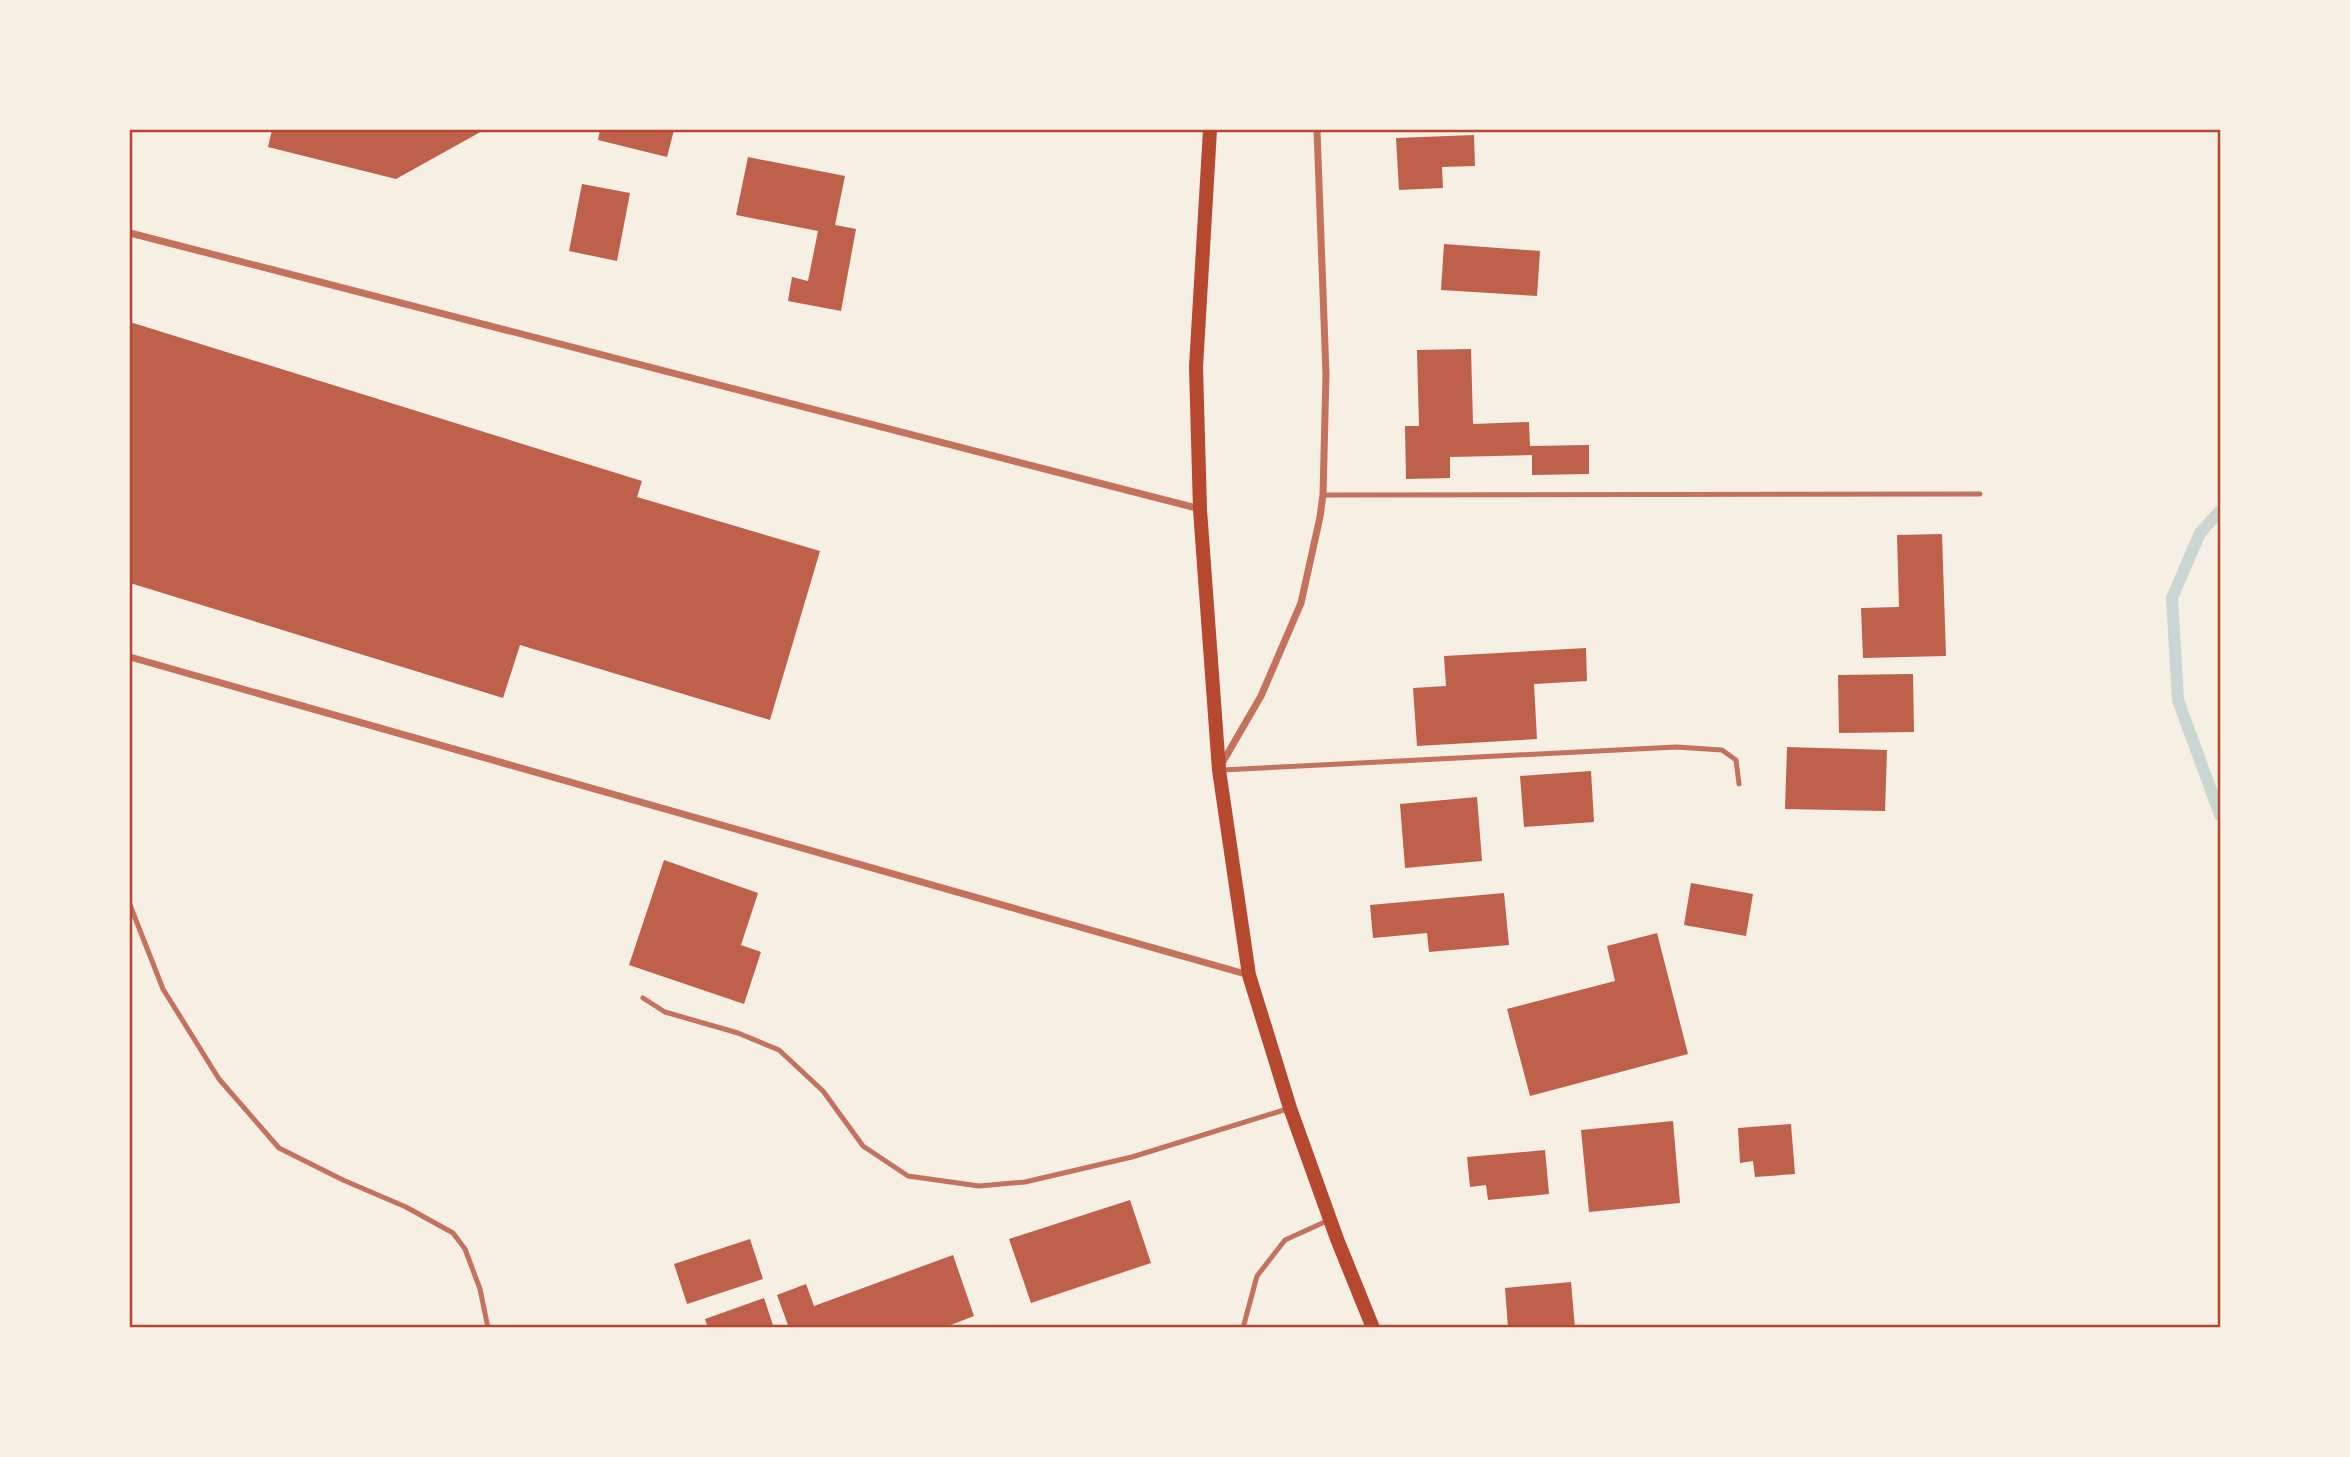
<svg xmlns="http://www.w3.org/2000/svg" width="2350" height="1457" viewBox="0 0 2350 1457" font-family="'PT Sans',sans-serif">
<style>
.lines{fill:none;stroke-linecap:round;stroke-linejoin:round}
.stream{stroke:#c9d6d2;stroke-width:12}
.building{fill:#bf614a}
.service{stroke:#c5725c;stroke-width:5}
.minor{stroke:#c5725c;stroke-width:7}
.secondary{stroke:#b5482f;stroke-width:14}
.neatline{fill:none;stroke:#b5482f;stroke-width:2.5}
</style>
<rect width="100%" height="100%" fill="#f6efe4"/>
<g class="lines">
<path class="stream" d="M2220,511L2200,533L2172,598L2178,700L2220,815"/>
</g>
<g class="building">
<path d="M272,130H383L392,132L397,130H484L396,179L268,147Z"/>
<path d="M600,130H674L667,157L598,140Z"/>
<path d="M1474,135L1475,166L1442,167L1443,188L1399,190L1396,138Z"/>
<path d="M748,157L845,176L835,225L856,229L841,311L788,301L792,277L808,281L818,231L736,215Z"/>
<path d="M582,184L630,193L617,261L569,251Z"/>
<path d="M1444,244L1540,251L1537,296L1441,290Z"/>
<path d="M130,322L642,481L637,497L820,551L770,720L520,645L503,698L130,583Z"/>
<path d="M1471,349L1473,424L1529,422L1530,446L1589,445V474L1532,475V455L1450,457V478L1406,479L1405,426H1419L1417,350Z"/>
<path d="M1942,534L1946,656L1863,658L1861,608L1899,607L1897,535Z"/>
<path d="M1586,648L1587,681L1534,684L1537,739L1417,746L1413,688L1446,686L1444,656Z"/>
<path d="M1913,674L1914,732L1839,733L1838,675Z"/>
<path d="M1787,747L1887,750L1885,811L1785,809Z"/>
<path d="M1591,771L1594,822L1524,827L1520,776Z"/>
<path d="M1477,797L1482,861L1405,868L1400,804Z"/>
<path d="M664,860L758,893L741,945L761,952L744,1004L629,965Z"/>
<path d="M1691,883L1753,894L1746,936L1684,925Z"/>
<path d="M1504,893L1509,945L1429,952L1427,933L1373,938L1370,905Z"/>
<path d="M1657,933L1688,1054L1530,1096L1507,1009L1615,981L1607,946Z"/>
<path d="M1673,1121L1680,1203L1589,1212L1581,1130Z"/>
<path d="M1791,1124L1795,1174L1755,1177L1753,1161L1740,1163L1738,1128Z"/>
<path d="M1545,1150L1549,1194L1488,1200L1486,1185L1470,1187L1467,1157Z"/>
<path d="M1130,1200L1151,1263L1031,1303L1009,1239Z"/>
<path d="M750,1239L763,1279L687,1304L674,1264Z"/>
<path d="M953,1255L974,1316L943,1328H789L777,1295L806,1284L814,1306Z"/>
<path d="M1571,1282L1575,1328H1508L1505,1288Z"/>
<path d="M764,1298L774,1328H708L705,1319Z"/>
</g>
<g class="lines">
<g class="service">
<path d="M1323,495L1980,494"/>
<path d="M1222,770L1676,747L1722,750L1736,760L1739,784"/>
<path d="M130,905L163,989L219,1079L279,1148L343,1180L406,1207L453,1233L465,1249L480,1289L488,1328"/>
<path d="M643,998L665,1012L738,1033L779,1050L823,1091L863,1146L908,1176L979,1186L1025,1182L1132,1157L1287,1109"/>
<path d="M1243,1328L1257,1276L1285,1240L1329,1220"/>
</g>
<g class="minor">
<path d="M130,233L1200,509"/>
<path d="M130,657L1249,975"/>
<path d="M1221,765L1261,696L1301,603L1320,517L1323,495L1326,374L1317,130"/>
</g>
<path class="secondary" d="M1210,130L1196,367L1200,510L1219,770L1249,975L1290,1108L1337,1239L1373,1328"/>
</g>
<rect width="2350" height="1457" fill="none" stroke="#f6efe4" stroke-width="262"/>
<rect x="131" y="131" width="2088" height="1195" class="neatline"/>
</svg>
